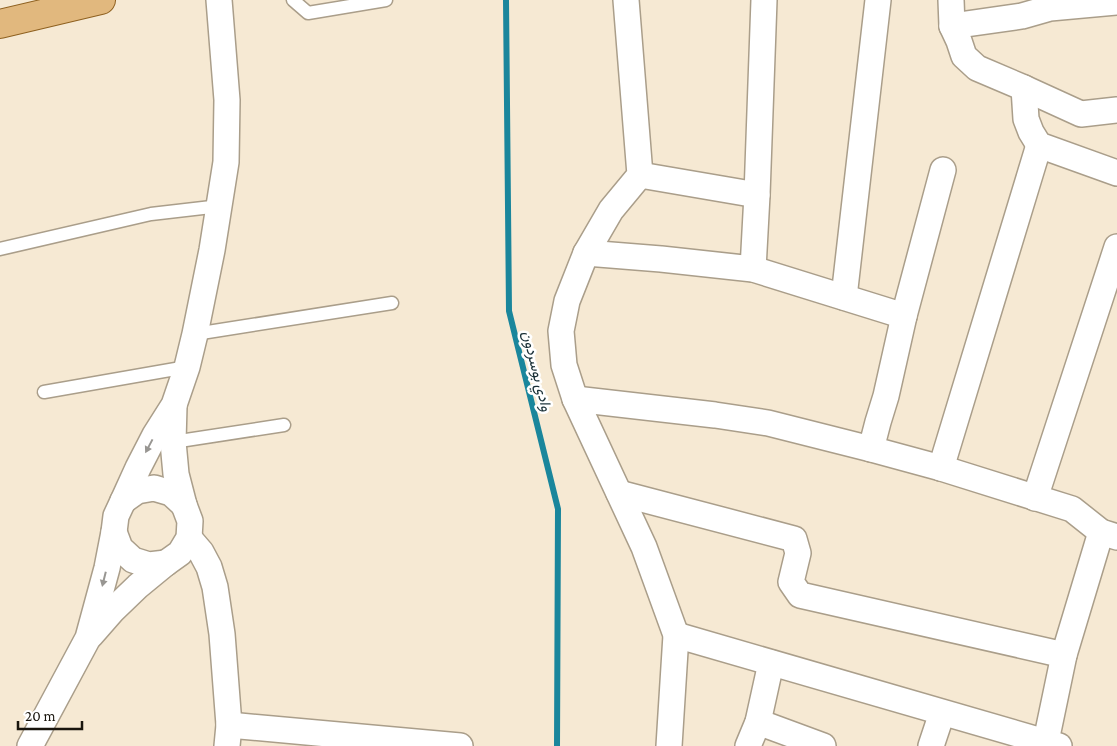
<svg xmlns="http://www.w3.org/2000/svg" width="1117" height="746" viewBox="0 0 1117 746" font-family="'Crimson Pro',Vazirmatn,serif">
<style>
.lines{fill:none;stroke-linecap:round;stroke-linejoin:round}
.stream{stroke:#1a869c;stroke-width:6}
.service-casing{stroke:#aa9e8a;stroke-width:15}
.minor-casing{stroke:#aa9e8a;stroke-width:28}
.primary-casing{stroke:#8e601f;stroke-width:30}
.service{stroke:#fff;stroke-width:12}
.minor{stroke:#fff;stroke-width:25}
.primary{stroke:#e1b87e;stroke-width:28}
.oneway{fill:#989692}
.labels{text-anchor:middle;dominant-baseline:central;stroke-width:5;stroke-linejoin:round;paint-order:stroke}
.water-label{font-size:15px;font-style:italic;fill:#192f36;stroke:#fff}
</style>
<rect width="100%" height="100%" fill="#f6e9d3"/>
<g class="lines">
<path class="stream" d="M506,0L509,311L558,509L557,746"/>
<defs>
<g id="service">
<path d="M293,0L308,13L386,0"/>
<path d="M0,249L151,214L220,206"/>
<path d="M195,334L392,303"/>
<path d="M44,392L187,367"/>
<path d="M173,442L284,425"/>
</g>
<g id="minor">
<path d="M626,0L640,175L611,210L586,253L567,301L561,331L564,365L575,399L644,547L676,635L669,746"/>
<path d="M951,0L952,26L959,41L964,56L977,68L1024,88L1026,119L1031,132L1039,145L1117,173"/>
<path d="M952,26L1022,16L1050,8L1117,2"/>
<path d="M1024,88L1081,114L1117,110"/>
<path d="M640,175L757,195"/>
<path d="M586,253L661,259L753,269L904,316"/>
<path d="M753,269L757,195L764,0"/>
<path d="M844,297L878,0"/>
<path d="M575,399L715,415L768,423L871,449L941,468L1072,509L1101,532L1117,537"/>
<path d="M871,449L878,422L886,396L904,316L943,170"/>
<path d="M941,468L1039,145"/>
<path d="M619,493L794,539L798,553L791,582L800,595L1064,655"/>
<path d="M1035,498L1117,247"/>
<path d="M123,501L137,491L154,488L171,493L184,505"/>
<path d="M114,532L120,548L133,560L149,565L166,563"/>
<path d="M189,538L201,552L209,567L215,587L222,634L229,725L227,746"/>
<path d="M91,635L112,611L138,586L166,563L180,553L189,538L190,521L184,505L176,474L173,442L174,406"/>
<path d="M676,635L1059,746"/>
<path d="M758,722L823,746"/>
<path d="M229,725L460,746"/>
<path d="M30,746L88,638L107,568L114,532L116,516L123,501L138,468L155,435L174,405L187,367L195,334L212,250L226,162L227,100L219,0"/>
<path d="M748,746L758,722L771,663"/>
<path d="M931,746L942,713"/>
<path d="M1045,746L1064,655L1101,532"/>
</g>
<path id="primary" d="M0,24L101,0"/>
</defs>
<use href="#service" class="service-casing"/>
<use href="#minor" class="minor-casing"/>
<use href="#primary" class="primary-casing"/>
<use href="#service" class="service"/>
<use href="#minor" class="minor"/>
<use href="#primary" class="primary"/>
</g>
<defs><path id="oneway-solid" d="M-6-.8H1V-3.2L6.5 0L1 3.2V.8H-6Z" transform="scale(1.25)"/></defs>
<g class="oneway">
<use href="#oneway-solid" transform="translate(149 446) rotate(118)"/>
<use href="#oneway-solid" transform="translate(104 579) rotate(104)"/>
</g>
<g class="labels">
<g class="water-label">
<text transform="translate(537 371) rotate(76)">وادي بوسردون</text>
</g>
</g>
<path d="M18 721v8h64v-8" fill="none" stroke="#19150d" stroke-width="2.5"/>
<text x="25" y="721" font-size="15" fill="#19150d" stroke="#ffffff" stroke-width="4" paint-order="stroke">20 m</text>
</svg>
